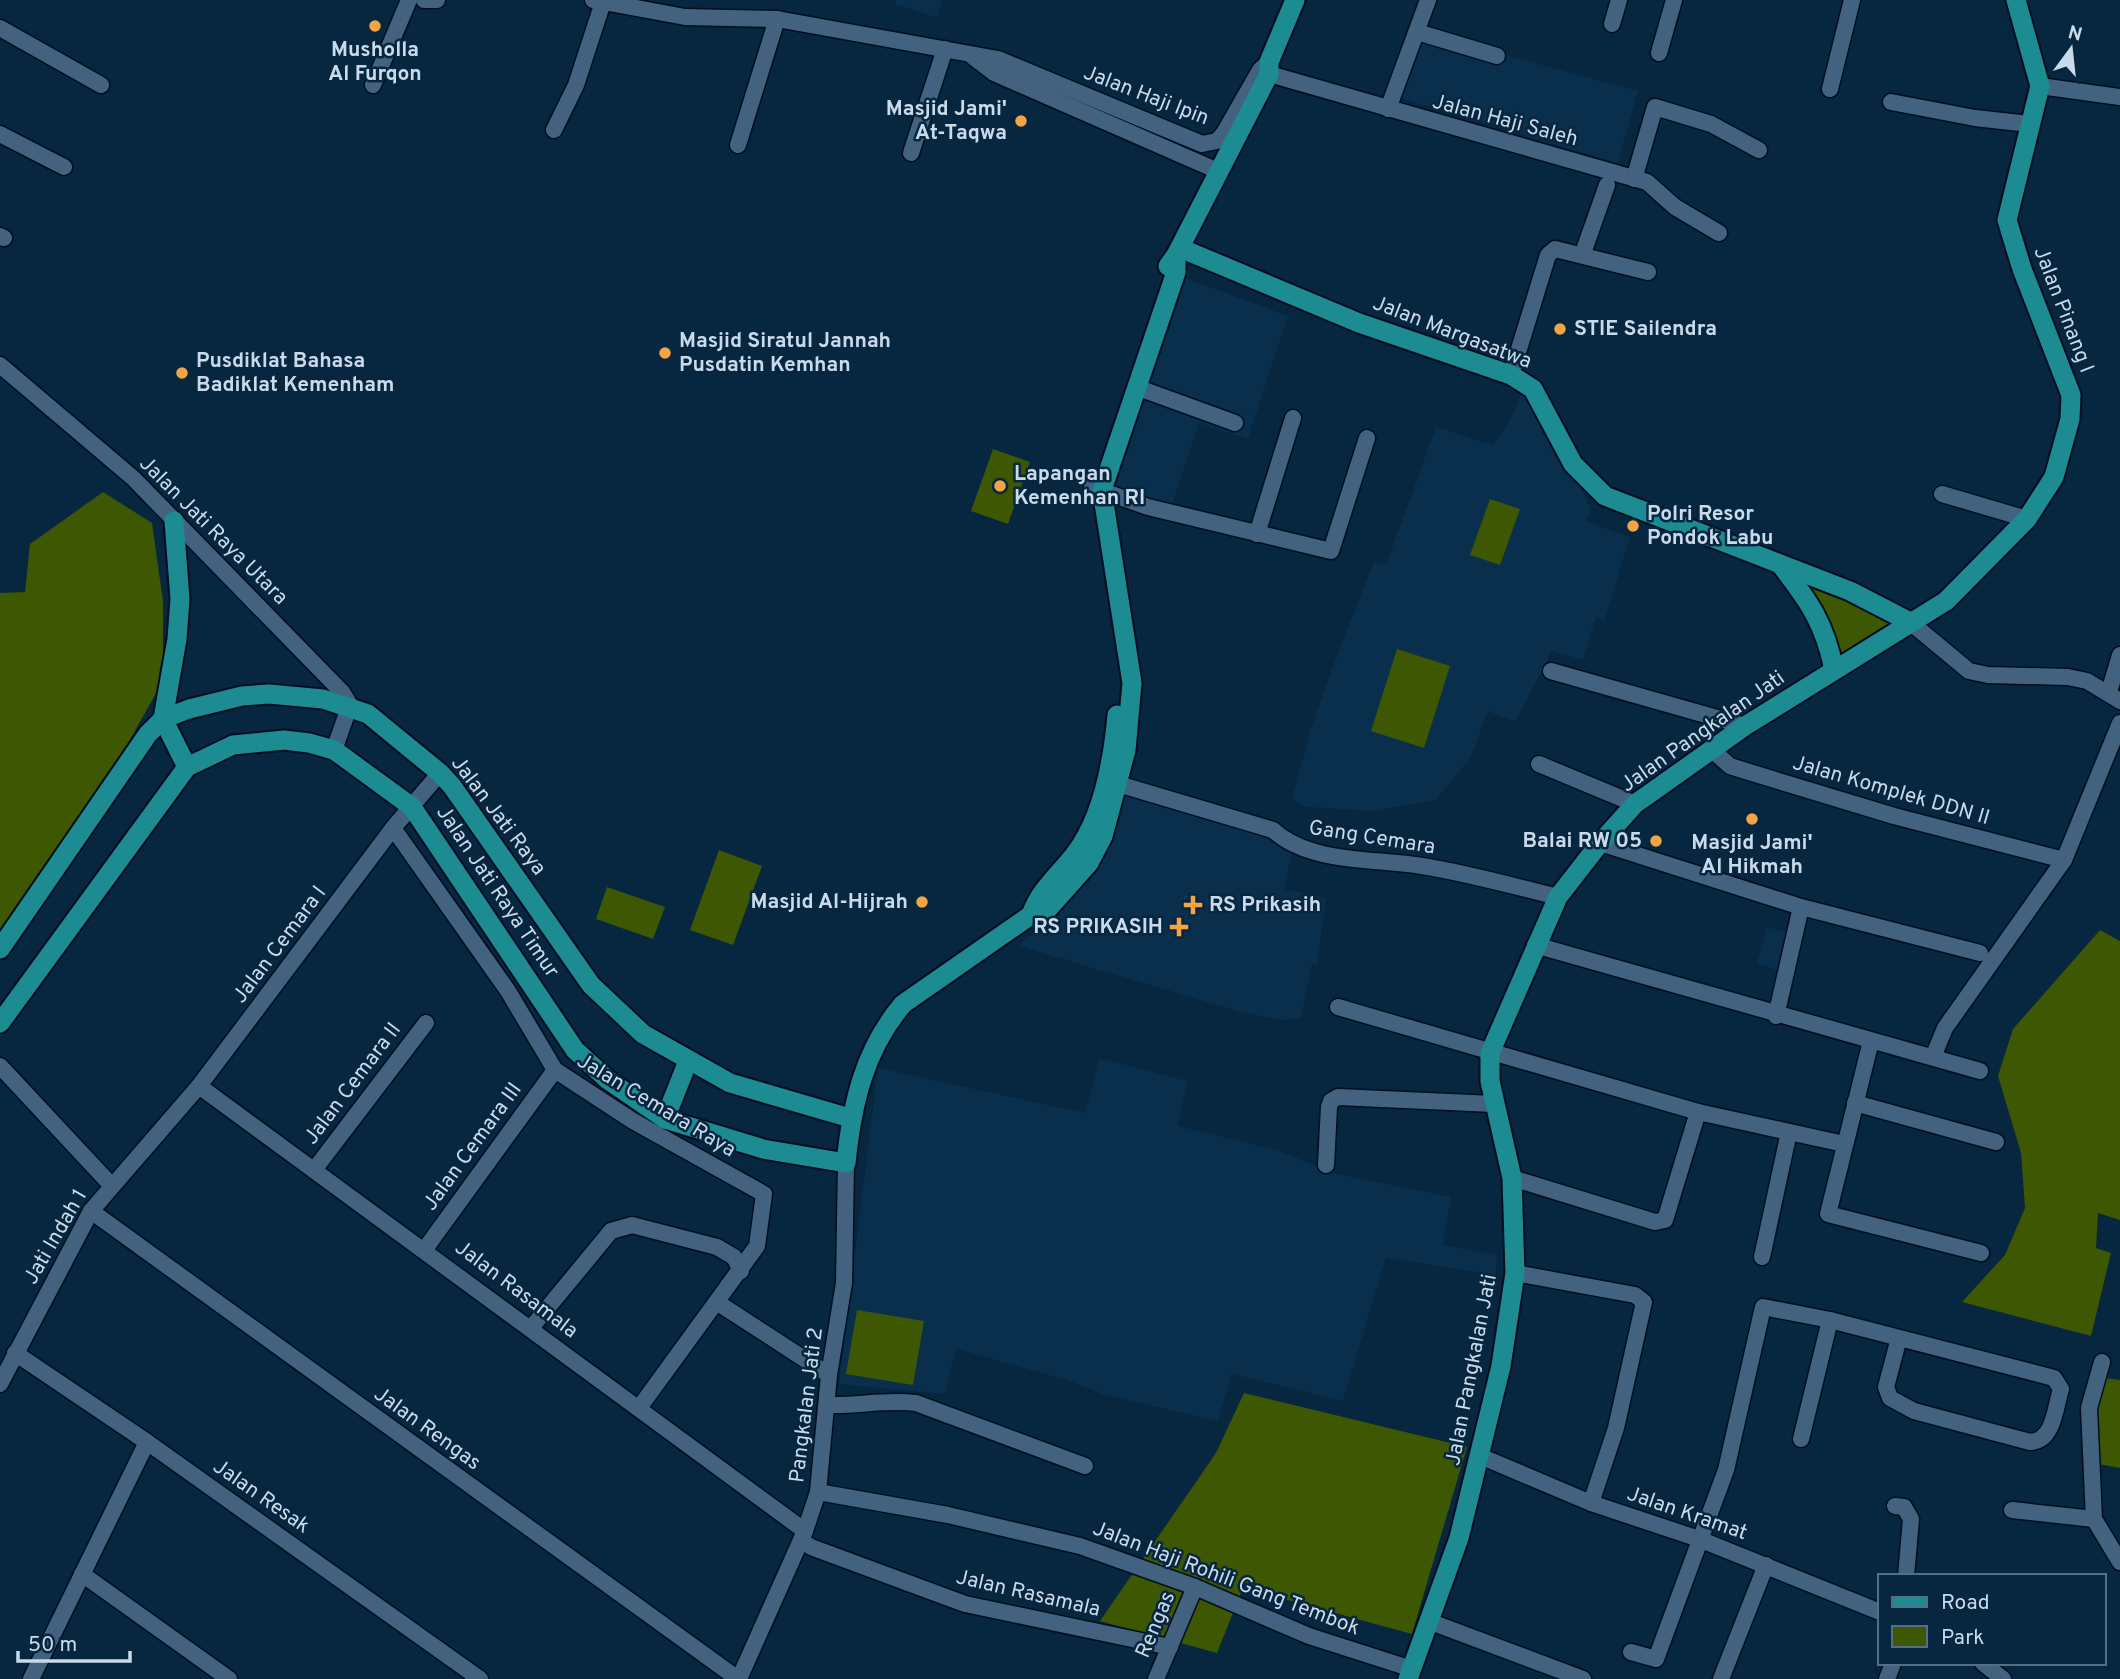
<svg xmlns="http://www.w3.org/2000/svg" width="2120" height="1679" viewBox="0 0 2120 1679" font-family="Overpass,sans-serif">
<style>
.built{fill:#092f4d}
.green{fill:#3d5702}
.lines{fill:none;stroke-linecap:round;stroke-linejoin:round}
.minor-casing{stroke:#000e20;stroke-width:19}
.major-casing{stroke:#000e20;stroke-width:23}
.minor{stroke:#43627f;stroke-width:16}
.major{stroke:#1d8c92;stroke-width:19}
.poi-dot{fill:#f4a444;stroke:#07263f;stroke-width:2.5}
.labels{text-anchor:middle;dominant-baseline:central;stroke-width:5;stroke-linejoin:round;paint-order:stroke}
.poi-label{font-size:21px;font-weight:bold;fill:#c9daeb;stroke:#07263f;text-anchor:start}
.street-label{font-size:21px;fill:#c9daeb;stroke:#07263f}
</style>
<rect width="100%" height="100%" fill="#07263f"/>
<g class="built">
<path d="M896,0H942L937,18L894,4Z"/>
<path d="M1425,33L1638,91L1618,163L1400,98Z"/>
<path d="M1185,278L1288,316L1248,439L1199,423L1170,510L1107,491L1138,392Z"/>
<path d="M1524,387L1532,390L1591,509L1586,521L1630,537L1605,620L1596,617L1583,660L1552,651L1515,722L1488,711L1470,759L1436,800L1374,811L1308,807L1292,800L1310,731L1337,655L1374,562L1386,565L1436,427L1493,445L1512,416Z"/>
<path d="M1128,789L1278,839L1292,852L1284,889L1326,898L1317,965L1312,964L1301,1018L1283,1020L1240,1012L1019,946L1055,912L1108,842Z"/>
<path d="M1767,927L1789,933L1780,970L1757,964Z"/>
<path d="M1099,1058L1187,1081L1178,1126L1280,1151L1333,1173L1451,1197L1443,1245L1497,1255L1496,1275L1386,1258L1343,1401L1232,1374L1218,1421L1105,1395L1067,1380L956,1349L945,1394L839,1384L878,1068L1085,1113Z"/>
</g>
<g class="green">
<path d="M993,449L1030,462L1008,524L971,511Z"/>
<path d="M103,492L152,523L163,601V681L128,743L0,932V593L25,592L30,544Z"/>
<path d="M1490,499L1520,509L1500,565L1470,555Z"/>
<path d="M1805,581L1893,622L1840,655L1826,614Z"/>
<path d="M1397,649L1450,666L1424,748L1371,731Z"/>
<path d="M719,850L762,866L733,945L690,930Z"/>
<path d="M607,887L665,907L653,939L596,919Z"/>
<path d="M2100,930L2120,941V1220L2098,1213L2096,1248L2111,1253L2091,1336L1962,1302L2005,1255L2025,1208L2021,1153L1998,1076L2013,1029Z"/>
<path d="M857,1310L924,1321L913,1385L846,1374Z"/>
<path d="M2092,1376L2120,1380V1468L2093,1463Z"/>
<path d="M1244,1393L1467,1447L1412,1634L1243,1588L1217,1653L1100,1621L1216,1453Z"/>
</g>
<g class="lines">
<defs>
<g id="minor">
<path d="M424,0H437"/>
<path d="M593,0L685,17L777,19L998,59L1202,144L1217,141L1224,133L1260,70L1269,62"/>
<path d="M1612,24L1619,0"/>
<path d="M0,28L101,85"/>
<path d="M1417,32L1497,56"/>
<path d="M1659,53L1674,0"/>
<path d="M973,57L994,73L1218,171"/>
<path d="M1269,74L1647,182L1675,207L1719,233"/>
<path d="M373,85L409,0"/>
<path d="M2040,86L2120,97"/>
<path d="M1830,89L1852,0"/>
<path d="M1891,102L1975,118L2029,124"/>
<path d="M1388,109L1428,0"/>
<path d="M554,130L576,85L603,2"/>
<path d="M0,134L64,167"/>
<path d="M738,145L777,19"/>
<path d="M911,153L945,49"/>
<path d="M1634,179L1655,107L1711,124L1759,150"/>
<path d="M0,236L4,238"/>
<path d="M1583,253L1607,185"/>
<path d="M0,365L133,478L342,692L350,705L334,750"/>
<path d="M1511,375L1548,255L1555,249L1648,272"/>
<path d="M1136,387L1235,423"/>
<path d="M1092,487L1148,507L1331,551L1367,438"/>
<path d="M1942,494L2027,519"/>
<path d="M1257,534L1293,418"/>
<path d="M1910,622L1969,671L1988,675L2068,677L2087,681L2120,701"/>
<path d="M1551,671L1745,726"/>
<path d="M2109,692L2120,655"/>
<path d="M1712,750L1730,766L1749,772L1894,816L2064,860"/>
<path d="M1539,764L1635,804"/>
<path d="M1108,781L1273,830C1310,864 1374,858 1422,866C1467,873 1513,886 1558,897"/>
<path d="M393,828L508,991L555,1070L633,1121L764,1194L757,1246L639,1408"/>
<path d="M1600,843L1801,907L1980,953"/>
<path d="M1535,945L1980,1071"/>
<path d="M1338,1007L1698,1112L1844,1144"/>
<path d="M1776,1016L1801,907"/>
<path d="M1871,1041L1828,1214L1981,1253"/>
<path d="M1933,1057L1945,1028L2064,860L2120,723"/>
<path d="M0,1066L112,1186"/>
<path d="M199,1086L805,1531"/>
<path d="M1855,1103L1996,1142"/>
<path d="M1326,1165L1329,1107L1331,1101L1338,1097L1494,1104"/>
<path d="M314,1170L426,1023"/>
<path d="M1512,1178L1655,1222L1665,1220L1698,1112"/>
<path d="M91,1211L738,1679"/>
<path d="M425,1249L555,1070"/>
<path d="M1762,1257L1789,1132"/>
<path d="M1515,1273L1635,1295L1644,1302L1616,1428L1591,1503"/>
<path d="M718,1303L829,1375"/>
<path d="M531,1328L611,1231L632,1225L717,1247L734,1257L741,1271"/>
<path d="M15,1353L147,1442L480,1679"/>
<path d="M2102,1362L2089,1408L2094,1519L2120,1562"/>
<path d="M0,1384L91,1211L199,1086L393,828L440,773"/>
<path d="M828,1405C858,1406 886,1399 916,1403L1085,1466"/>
<path d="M1801,1439L1830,1320"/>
<path d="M1480,1456L1591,1503L1699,1539L1880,1612"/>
<path d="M818,1492L948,1515L1080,1546L1195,1587L1309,1636L1412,1669"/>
<path d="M1895,1506L1904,1507L1911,1519L1906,1576"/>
<path d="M2012,1510L2094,1519"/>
<path d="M801,1540L811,1547L965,1604L1170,1647"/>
<path d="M82,1574L229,1679"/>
<path d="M1431,1622L1583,1679"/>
<path d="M1631,1652L1656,1659L1726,1470L1763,1307L1830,1320L2054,1378L2061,1389C2055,1408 2054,1441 2030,1442L1914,1411L1890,1398L1886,1387L1899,1338"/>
<path d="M1983,1663L2003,1679"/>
<path d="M31,1679L147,1442"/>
<path d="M739,1679L805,1531L818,1492L829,1375L844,1283L846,1163"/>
<path d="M1156,1679L1195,1587"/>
<path d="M1721,1679L1766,1565"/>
<path d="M1887,1679L1893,1663"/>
</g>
<g id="major">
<path d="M1180,248L1359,323L1511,375L1533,389L1573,464L1605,496L1850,591L1910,622"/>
<path d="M1168,266L1176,255L1269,74V62L1295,0"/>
<path d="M174,521L180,599L177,639L163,719L187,767"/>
<path d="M1780,564C1809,601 1825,624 1834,670"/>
<path d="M1031,915C1040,889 1059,875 1075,854C1103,817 1113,760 1117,715"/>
<path d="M0,949L148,734L163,719L189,709L242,696L269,694L323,699L368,714L440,773L452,786L591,985L643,1034L730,1083L850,1118"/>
<path d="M0,1023L187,767L233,745L284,740L309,743L334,750L412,807L575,1050L608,1080L665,1119L763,1149L846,1163C852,1104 864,1050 903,1004L1031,915L1048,909L1089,863L1103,836L1126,750L1132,683L1102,490L1176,272V255"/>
<path d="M665,1119L688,1061"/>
<path d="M1408,1679L1459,1538L1501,1366L1515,1273L1512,1178L1490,1081V1053L1558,897L1600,843L1635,804L1745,726L1946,601L2027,519L2054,477L2070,419L2071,395L2022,269L2007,220L2040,86L2016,0"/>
</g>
</defs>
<use href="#minor" class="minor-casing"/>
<use href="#major" class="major-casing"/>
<use href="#minor" class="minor"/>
<use href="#major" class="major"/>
</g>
<g class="poi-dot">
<circle cx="375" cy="26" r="7"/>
<circle cx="1021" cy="121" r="7"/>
<circle cx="1560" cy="329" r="7"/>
<circle cx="665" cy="353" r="7"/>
<circle cx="182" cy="373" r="7"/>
<circle cx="1000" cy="486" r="7"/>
<circle cx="1633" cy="526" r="7"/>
<circle cx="1752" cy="819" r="7"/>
<circle cx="1656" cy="841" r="7"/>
<circle cx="922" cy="902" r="7"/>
<path d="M1189.5 894.5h7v7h7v7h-7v7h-7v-7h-7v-7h7z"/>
<path d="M1175.5 916.5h7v7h7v7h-7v7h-7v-7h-7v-7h7z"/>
</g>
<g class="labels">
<g class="poi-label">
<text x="375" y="50" text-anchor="middle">Musholla<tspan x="375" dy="24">Al Furqon</tspan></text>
<text x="1007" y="109" text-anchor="end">Masjid Jami'<tspan x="1007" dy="24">At-Taqwa</tspan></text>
<text x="1574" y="329">STIE Sailendra</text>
<text x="679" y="341">Masjid Siratul Jannah<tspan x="679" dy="24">Pusdatin Kemhan</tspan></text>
<text x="196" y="361">Pusdiklat Bahasa<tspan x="196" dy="24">Badiklat Kemenham</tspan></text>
<text x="1014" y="474">Lapangan<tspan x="1014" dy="24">Kemenhan RI</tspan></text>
<text x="1647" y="514">Polri Resor<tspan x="1647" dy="24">Pondok Labu</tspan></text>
<text x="1642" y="841" text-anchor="end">Balai RW 05</text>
<text x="1752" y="843" text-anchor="middle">Masjid Jami'<tspan x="1752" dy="24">Al Hikmah</tspan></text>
<text x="908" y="902" text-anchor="end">Masjid Al-Hijrah</text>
<text x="1209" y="905">RS Prikasih</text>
<text x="1163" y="927" text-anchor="end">RS PRIKASIH</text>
</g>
<g class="street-label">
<text transform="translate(1146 96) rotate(21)">Jalan Haji Ipin</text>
<text transform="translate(1505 121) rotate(15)">Jalan Haji Saleh</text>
<text transform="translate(2063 310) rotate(69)">Jalan Pinang I</text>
<text transform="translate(1452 333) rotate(21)">Jalan Margasatwa</text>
<text transform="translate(213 531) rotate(45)">Jalan Jati Raya Utara</text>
<text transform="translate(1703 732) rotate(-35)">Jalan Pangkalan Jati</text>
<text transform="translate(1891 791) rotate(16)">Jalan Komplek DDN II</text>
<text transform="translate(498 816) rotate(53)">Jalan Jati Raya</text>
<text transform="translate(1372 838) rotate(9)">Gang Cemara</text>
<text transform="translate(497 892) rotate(56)">Jalan Jati Raya Timur</text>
<text transform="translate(280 945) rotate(-53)">Jalan Cemara I</text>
<text transform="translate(353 1084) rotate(-53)">Jalan Cemara II</text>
<text transform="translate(656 1106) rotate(31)">Jalan Cemara Raya</text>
<text transform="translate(473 1147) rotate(-54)">Jalan Cemara III</text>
<text transform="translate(56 1237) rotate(-60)">Jati Indah 1</text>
<text transform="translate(516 1290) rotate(37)">Jalan Rasamala</text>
<text transform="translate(1472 1370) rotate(-79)">Jalan Pangkalan Jati</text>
<text transform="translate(807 1405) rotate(-83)">Pangkalan Jati 2</text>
<text transform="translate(427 1429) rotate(36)">Jalan Rengas</text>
<text transform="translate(261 1497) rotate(35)">Jalan Resak</text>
<text transform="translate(1687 1514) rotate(19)">Jalan Kramat</text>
<text transform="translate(1226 1579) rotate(21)">Jalan Haji Rohili Gang Tembok</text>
<text transform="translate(1028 1594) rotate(13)">Jalan Rasamala</text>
<text transform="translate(1156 1625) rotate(-67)">Rengas</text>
</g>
</g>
<rect x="1878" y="1574" width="228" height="91" fill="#07263f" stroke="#556e84" stroke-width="2"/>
<rect x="1892" y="1597" width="35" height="10" fill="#1d8c92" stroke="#556e84" stroke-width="2"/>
<text x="1941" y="1609" font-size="21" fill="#c9daeb">Road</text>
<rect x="1892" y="1626" width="35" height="21" fill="#3d5702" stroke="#556e84" stroke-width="2"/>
<text x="1941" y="1644" font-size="21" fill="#c9daeb">Park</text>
<g transform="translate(2071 49) rotate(15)" stroke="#07263f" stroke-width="5" paint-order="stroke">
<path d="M0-5L12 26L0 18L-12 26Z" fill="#c9daeb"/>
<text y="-10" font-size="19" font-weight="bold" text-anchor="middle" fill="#c9daeb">N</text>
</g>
<path d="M18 1651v10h112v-10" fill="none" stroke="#c9daeb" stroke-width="3.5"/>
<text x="28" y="1651" font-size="21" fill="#c9daeb" stroke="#07263f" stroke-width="5" paint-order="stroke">50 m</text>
</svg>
